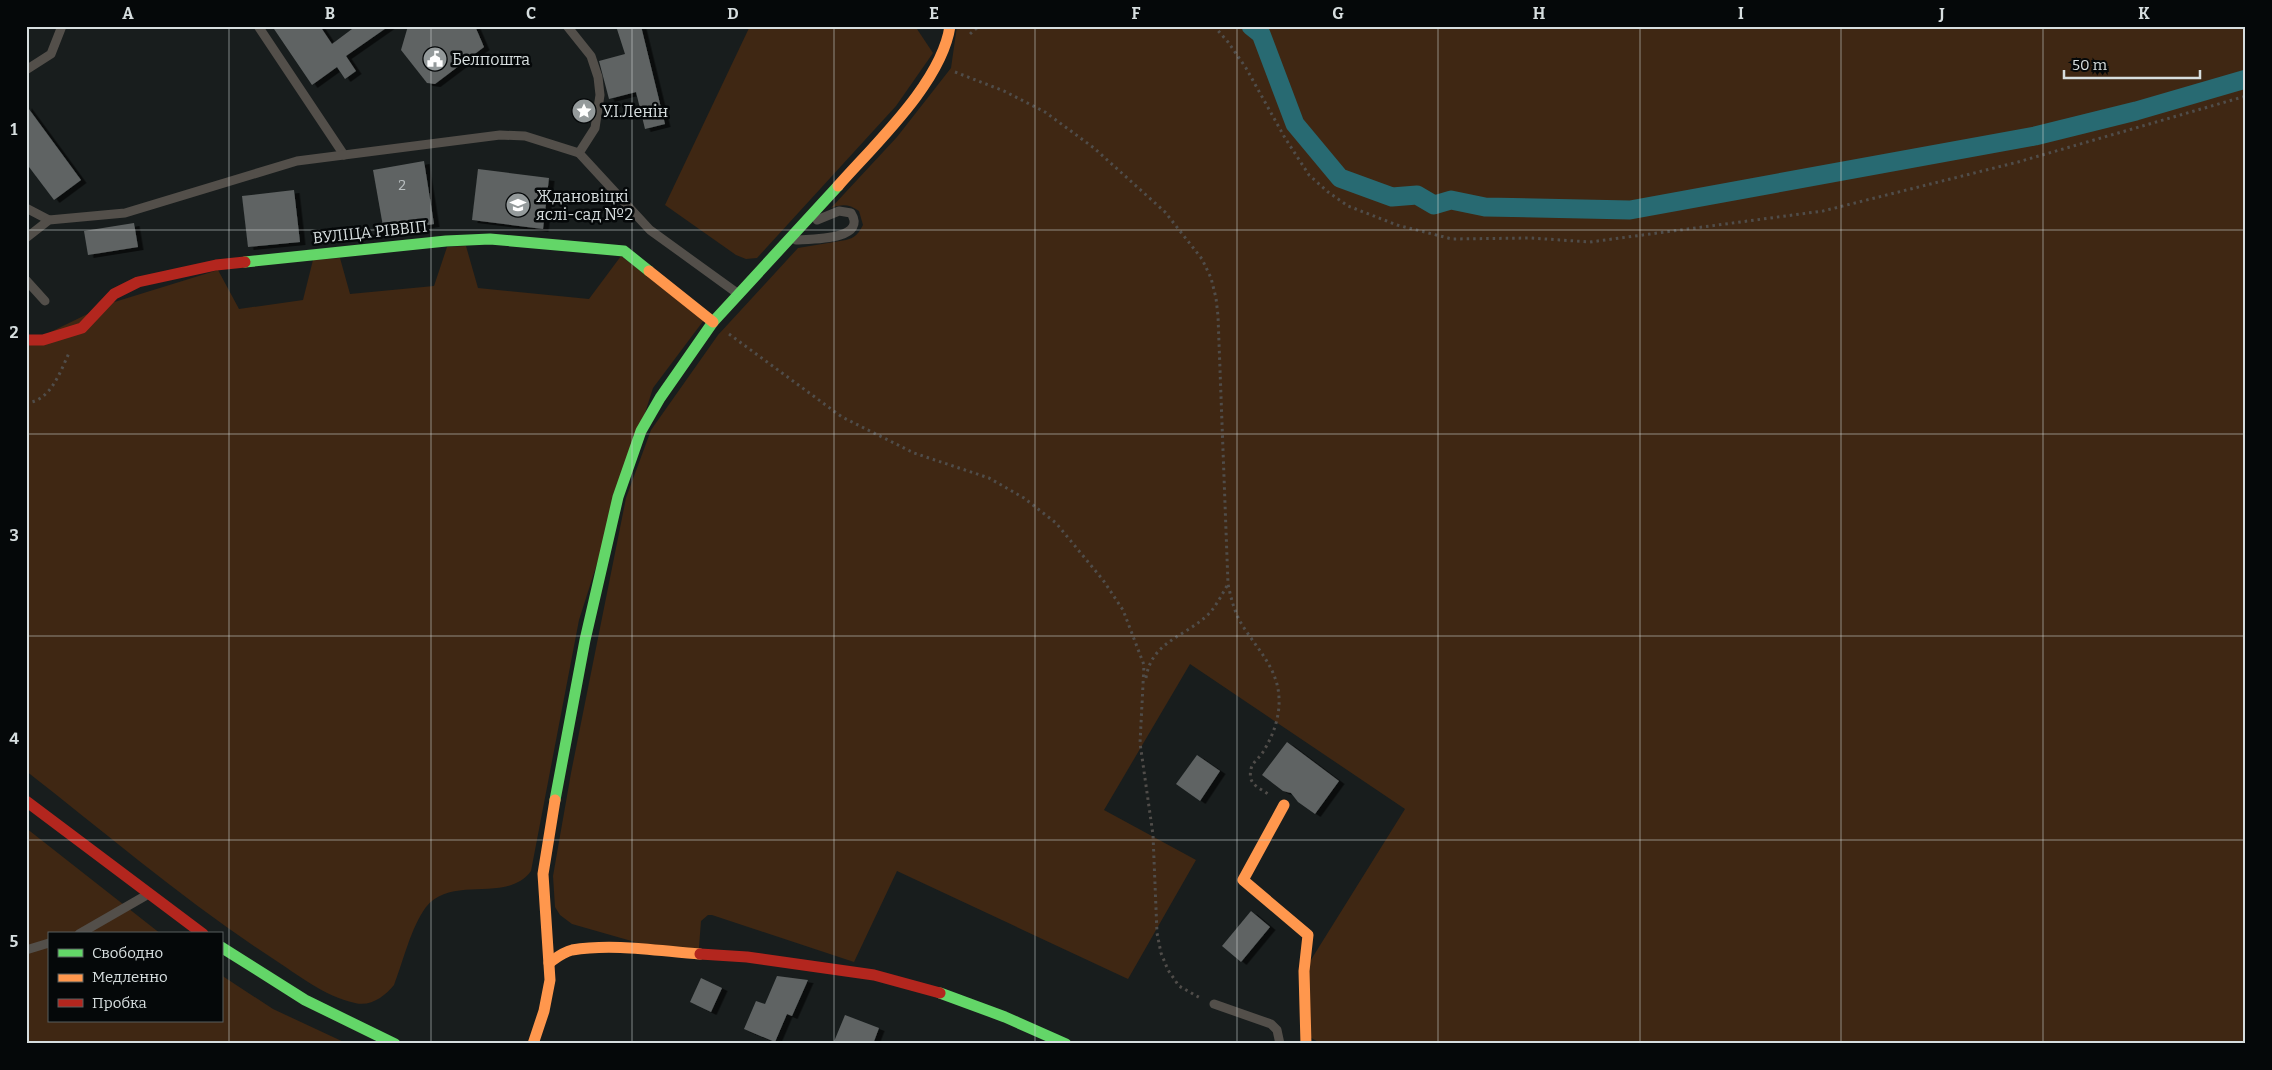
<svg xmlns="http://www.w3.org/2000/svg" width="2272" height="1070" viewBox="0 0 2272 1070" font-family="Bitter,serif">
<style>
.green{fill:#3f2713}
.lines{fill:none;stroke-linecap:round;stroke-linejoin:round}
.canal{stroke:#286a72;stroke-width:19}
.building{fill:#5f6363;filter:url(#shadow)}
.path{stroke:#504d4a;stroke-width:3;stroke-dasharray:2.5 4;stroke-linecap:butt}
.lane{stroke:#534f4a;stroke-width:9}
.fast{stroke:#63d668;stroke-width:11}
.slow{stroke:#ff974d;stroke-width:11}
.jam{stroke:#b3261e;stroke-width:11}
.grid{fill:none;stroke:#d7dedf;stroke-width:1;stroke-opacity:0.55}
.labels{text-anchor:middle;dominant-baseline:central;stroke-width:5;stroke-linejoin:round;paint-order:stroke}
.number-label{font-size:14px;fill:#b9bfc0}
.poi-label{font-size:16px;fill:#d7dedf;stroke:#050809;text-anchor:start}
.street-label{font-size:16px;fill:#d7dedf;stroke:#050809}
.neatline{fill:none;stroke:#d7dedf;stroke-width:2}
.grid-label{font-size:16px;text-anchor:middle;font-weight:bold;fill:#d7dedf}
</style>
<defs>
<filter id="shadow"><feDropShadow dx="5.5" dy="3" stdDeviation="0" flood-color="#0009"/></filter>
</defs>
<rect width="100%" height="100%" fill="#181d1d"/>
<g class="green">
<path d="M750,26H915L933,53L896,106L757,258L746,259L736,255L665,205Z"/>
<path d="M957,26H2246V1044H1322L1306,1035L1304,971L1405,809L1190,664L1104,810L1196,860L1128,979L897,871L854,962L712,915H708L701,921L698,960L572,924L560,915L555,907L553,876L571,773L626,498L651,430L718,335L798,248L846,240C855,238 859,233 863,225L859,211C849,204 842,204 831,208L897,137L951,68Z"/>
<path d="M466,246L478,288L589,299L621,256L704,320L653,388L579,620L531,871C507,904 452,874 426,907C411,927 403,962 394,985C385,996 371,1007 355,1003C324,996 298,975 272,958C186,902 107,834 26,771V344L108,304L218,270L239,309L303,300L313,260L340,258L350,294L434,286L447,247Z"/>
<path d="M26,828L161,934H49V1021H221V975L273,1009L348,1044H26Z"/>
</g>
<g class="lines">
<path class="canal" d="M1251,26L1261,34L1295,124L1340,178L1392,197L1417,195L1434,205L1451,200L1485,207L1630,210L2035,136L2136,111L2246,79"/>
</g>
<g class="building">
<path d="M272,26H320L332,44L356,26H389L346,56L356,71L345,79L337,67L312,85Z"/>
<path d="M408,26H475L484,47L435,84L427,83L401,50Z"/>
<path d="M616,26H641L665,124L645,129L636,92L609,99L599,61L625,54Z"/>
<path d="M26,105L81,180L54,200L26,163Z"/>
<path d="M424,161L434,224L384,232L373,170Z"/>
<path d="M478,169L549,178L543,229L472,220Z"/>
<path d="M294,190L300,242L248,247L242,196Z"/>
<path d="M134,223L138,247L88,255L84,231Z"/>
<path d="M1287,742L1339,781L1315,814L1298,802L1291,793L1283,791L1262,775Z"/>
<path d="M1197,755L1220,771L1200,801L1176,784Z"/>
<path d="M1251,911L1270,927L1241,962L1222,946Z"/>
<path d="M777,976L808,980L792,1016L787,1014L775,1042L744,1029L756,1001L765,1004Z"/>
<path d="M701,978L722,988L711,1012L690,1002Z"/>
<path d="M845,1015L879,1028L873,1044H833Z"/>
</g>
<g class="lines">
<g class="path">
<path d="M1214,26L1228,42L1246,68L1285,138L1309,175L1328,192L1348,206L1397,225L1452,239L1531,238L1590,242L1823,211L2018,162L2246,96"/>
<path d="M970,34L979,26"/>
<path d="M955,72L1004,91L1045,112L1094,148L1165,212L1202,259L1211,278L1216,298L1218,316L1228,584C1231,598 1234,611 1241,623C1256,648 1278,668 1279,698C1280,717 1273,736 1263,752C1260,757 1256,760 1253,764C1250,769 1249,778 1253,783C1256,787 1264,791 1268,794"/>
<path d="M729,334L842,417L914,453L989,478L1024,498L1056,523L1103,580L1123,610L1144,665L1140,743L1153,835L1157,933L1161,953L1168,970L1179,986L1202,999"/>
<path d="M26,403C51,401 60,372 69,353"/>
<path d="M1146,678C1151,644 1180,638 1203,619C1214,611 1221,596 1228,584"/>
</g>
<g class="lane">
<path d="M258,26L344,155"/>
<path d="M567,26L591,56L598,77L600,95L595,128L579,153L650,230L737,293"/>
<path d="M26,70L51,54L62,26"/>
<path d="M26,208L49,220"/>
<path d="M26,238L49,220L125,213L297,161L500,135L525,136L579,153"/>
<path d="M796,240C811,239 868,240 851,213L839,211L817,220"/>
<path d="M26,280L45,301"/>
<path d="M79,934L145,896"/>
<path d="M26,950L49,943"/>
<path d="M1214,1004L1271,1024L1277,1030L1280,1044"/>
</g>
<g class="fast">
<path d="M245,262L446,241L490,239L624,251L649,271"/>
<path d="M555,800L585,640L618,497L641,431L660,398L713,322L838,186"/>
<path d="M221,947L305,1000L395,1044"/>
<path d="M940,993L1005,1017L1066,1044"/>
</g>
<g class="slow">
<path d="M838,186C875,144 942,82 950,26"/>
<path d="M649,271L713,322"/>
<path d="M1284,805L1243,880L1308,935L1304,971L1306,1044"/>
<path d="M549,963C556,958 563,952 572,950C613,943 659,951 700,954"/>
<path d="M533,1044L544,1011L550,980L543,874L555,800"/>
</g>
<g class="jam">
<path d="M26,340H43L82,328L114,294L138,282L216,265L245,262"/>
<path d="M26,801L203,934"/>
<path d="M700,954L747,957L874,975L940,993"/>
</g>
</g>
<path class="grid" d="M229,26V1044M431,26V1044M632,26V1044M834,26V1044M1035,26V1044M1237,26V1044M1438,26V1044M1640,26V1044M1841,26V1044M2043,26V1044M26,230H2246M26,434H2246M26,636H2246M26,840H2246"/>
<defs>
<symbol id="civic-disc" viewBox="-11 -11 22 22"><circle r="9.5" fill="#949a9b" stroke="#050809"/><path d="M-.6-6.5H3V-4.5H.6V-3L4-1V1h2V6H-6V1h2V-1L-.6-3ZM-1.2 2.5V6h2.4V2.5Z" fill="#fff"/></symbol>
<symbol id="sight-disc" viewBox="-11 -11 22 22"><circle r="9.5" fill="#949a9b" stroke="#050809"/><path d="M0-6L1.8-2.2L6-1.7L2.9 1.2L3.7 5.4L0 3.3L-3.7 5.4L-2.9 1.2L-6-1.7L-1.8-2.2Z" fill="#fff"/></symbol>
<symbol id="school-disc" viewBox="-11 -11 22 22"><circle r="9.5" fill="#949a9b" stroke="#050809"/><path d="M0-5L7-2L0 1L-7-2ZM-4 1L0 2.5L4 1V4Q0 6-4 4Z" fill="#fff"/></symbol>
</defs>
<g fill-rule="evenodd">
<use href="#civic-disc" x="421" y="45" width="28" height="28"/>
<use href="#sight-disc" x="570" y="97" width="28" height="28"/>
<use href="#school-disc" x="504" y="191" width="28" height="28"/>
</g>
<g class="labels">
<g class="number-label">
<text x="402" y="185">2</text>
</g>
<g class="poi-label">
<text x="452" y="59">Белпошта</text>
<text x="602" y="111">У.І.Ленін</text>
<text x="536" y="196">Ждановіцкі<tspan x="536" dy="18">яслі-сад №2</tspan></text>
</g>
<g class="street-label">
<text transform="translate(370 232) rotate(-6)">ВУЛІЦА РІВВІП</text>
</g>
</g>
<rect width="2272" height="1070" fill="none" stroke="#050809" stroke-width="55"/>
<rect x="48" y="932" width="175" height="90" fill="#050809" stroke="#595e5f"/>
<rect x="58" y="949" width="25" height="8" fill="#63d668" stroke="#595e5f"/>
<text x="92" y="958" font-size="15" fill="#d7dedf">Свободно</text>
<rect x="58" y="974" width="25" height="8" fill="#ff974d" stroke="#595e5f"/>
<text x="92" y="982" font-size="15" fill="#d7dedf">Медленно</text>
<rect x="58" y="999" width="25" height="8" fill="#b3261e" stroke="#595e5f"/>
<text x="92" y="1008" font-size="15" fill="#d7dedf">Пробка</text>
<path d="M2064 70v8h136v-8" fill="none" stroke="#d7dedf" stroke-width="2.5"/>
<text x="2072" y="70" font-size="15" fill="#d7dedf" stroke="#050809" stroke-width="4" paint-order="stroke">50 m</text>
<rect x="28" y="28" width="2216" height="1014" class="neatline"/>
<g class="grid-label">
<text x="128" y="19">A</text>
<text x="330" y="19">B</text>
<text x="531" y="19">C</text>
<text x="733" y="19">D</text>
<text x="934" y="19">E</text>
<text x="1136" y="19">F</text>
<text x="1338" y="19">G</text>
<text x="1539" y="19">H</text>
<text x="1741" y="19">I</text>
<text x="1942" y="19">J</text>
<text x="2144" y="19">K</text>
<text x="14" y="135">1</text>
<text x="14" y="338">2</text>
<text x="14" y="541">3</text>
<text x="14" y="744">4</text>
<text x="14" y="947">5</text>
</g>
</svg>
